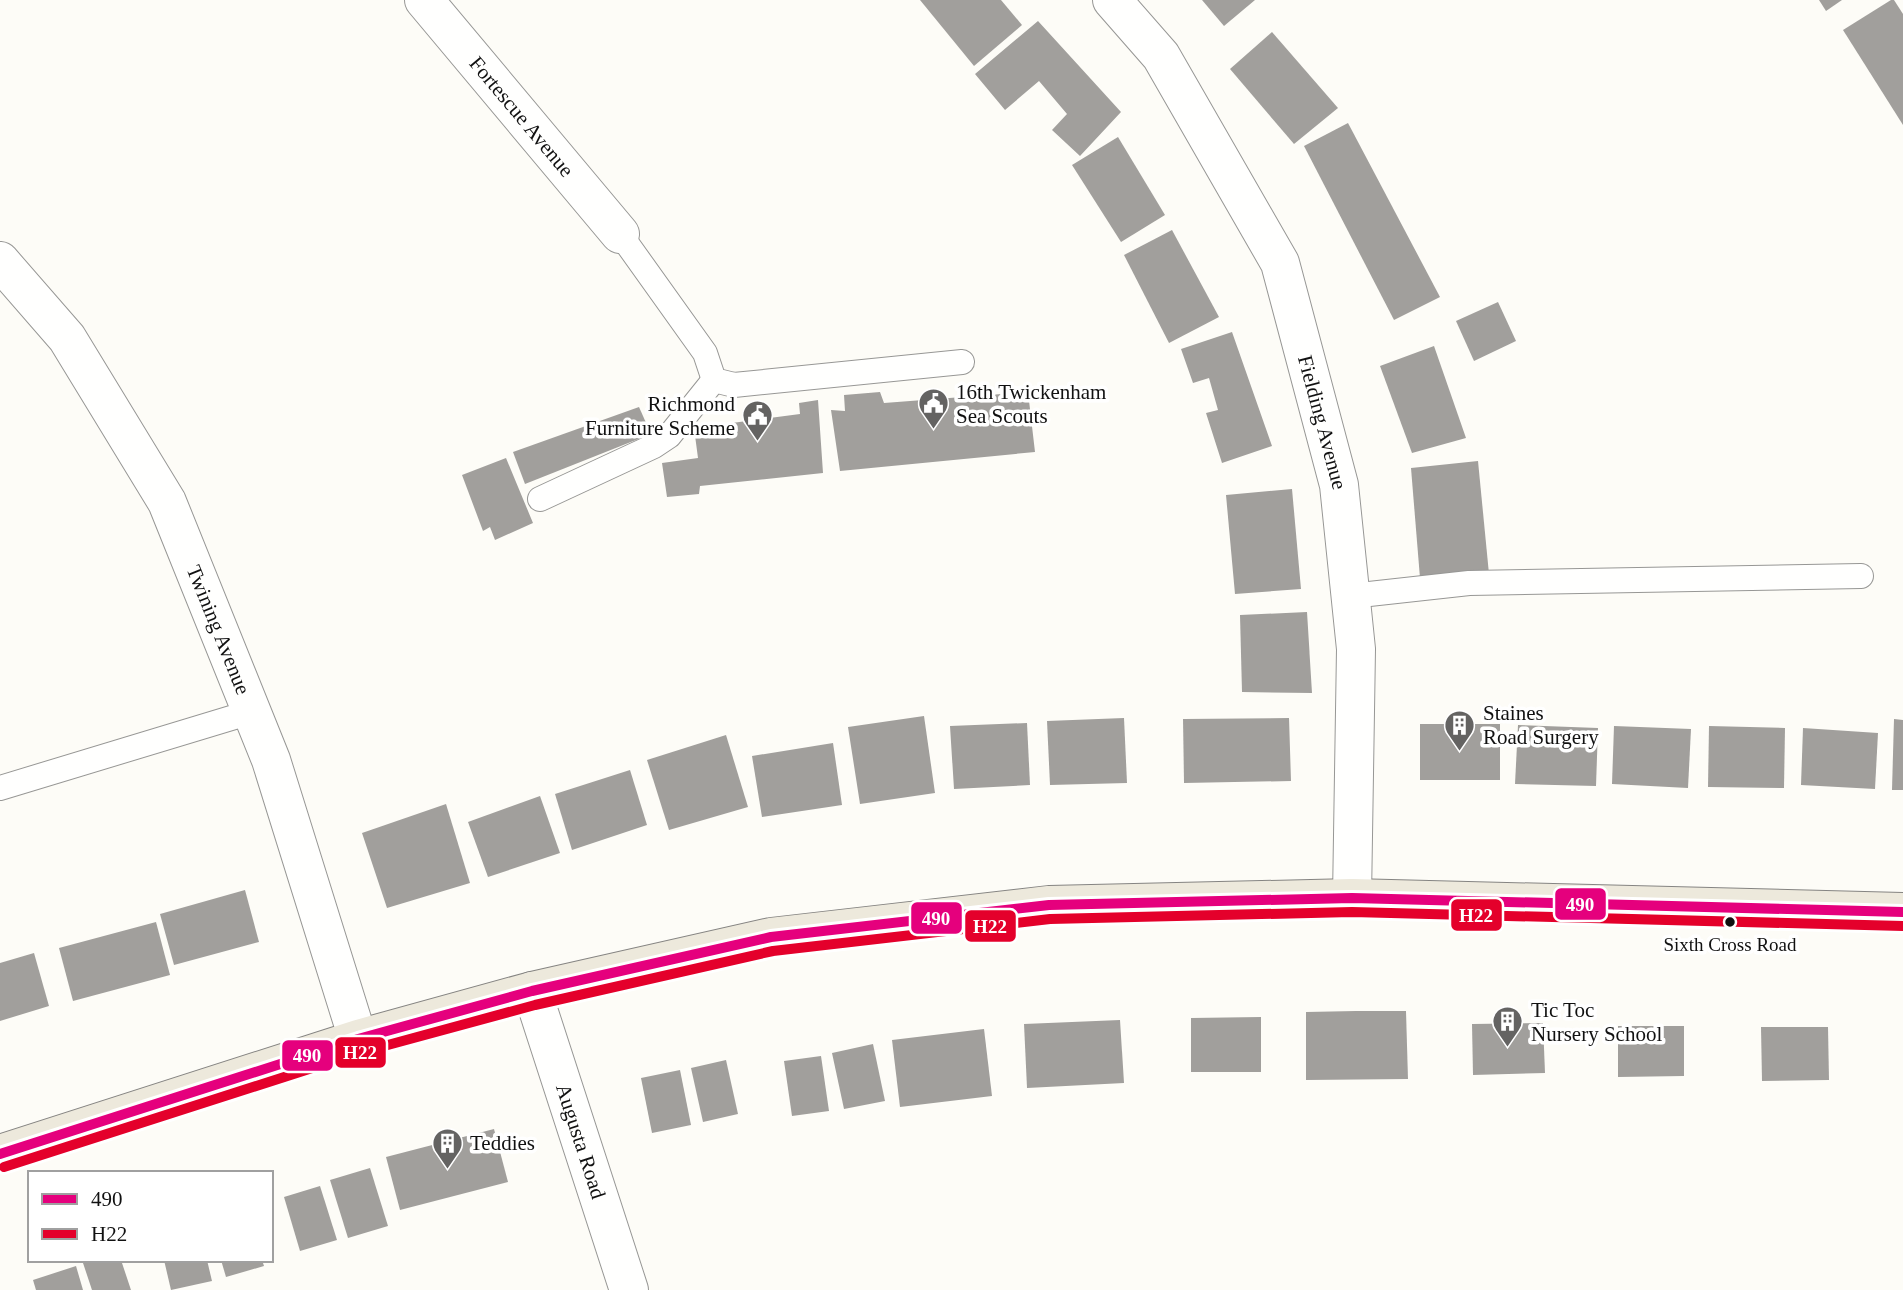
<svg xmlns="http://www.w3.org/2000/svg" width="1903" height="1290" viewBox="0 0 1903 1290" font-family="'Times New Roman',serif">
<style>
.building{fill:#a19f9c}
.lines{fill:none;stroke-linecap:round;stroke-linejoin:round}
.service-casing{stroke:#979795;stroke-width:26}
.minor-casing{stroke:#979795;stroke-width:40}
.primary-casing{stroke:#858482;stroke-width:40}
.service{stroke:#fffffe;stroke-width:24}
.minor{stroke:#fffffe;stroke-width:38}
.primary{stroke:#ede9dc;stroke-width:38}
.bus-1-casing{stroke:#fff;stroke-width:16}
.bus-2-casing{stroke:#fff;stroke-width:16}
.bus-1{stroke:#e5007d;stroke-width:10}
.bus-2{stroke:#e4002b;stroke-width:10}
.bus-dot{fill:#111;stroke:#fff;stroke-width:2.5}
.labels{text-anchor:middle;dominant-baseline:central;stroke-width:7;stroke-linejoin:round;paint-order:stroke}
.bus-label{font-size:19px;fill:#111;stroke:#fff}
.street-label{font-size:21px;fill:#111;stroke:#fff}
.poi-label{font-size:21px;fill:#111;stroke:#fff;text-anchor:start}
.line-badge{stroke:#fff;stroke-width:2.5}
.badge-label{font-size:19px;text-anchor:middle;font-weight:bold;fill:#fff}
</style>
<rect width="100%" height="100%" fill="#fdfcf7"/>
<g class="building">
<path d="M920,0H1001L1022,25L974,66Z"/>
<path d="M1202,0H1255L1224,26Z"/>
<path d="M1819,0H1842L1826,11Z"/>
<path d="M1891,0H1894L1903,14V125L1843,30Z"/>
<path d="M1038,21L1121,112L1080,156L1052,130L1067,114L1039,81L1005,110L975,74Z"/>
<path d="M1272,32L1338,108L1294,144L1230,69Z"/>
<path d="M1348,123L1440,297L1394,320L1304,146Z"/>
<path d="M1118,137L1165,215L1121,242L1072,165Z"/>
<path d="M1172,230L1219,317L1169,343L1124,255Z"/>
<path d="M1498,302L1516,341L1474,361L1456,321Z"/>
<path d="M1232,332L1272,446L1222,463L1206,413L1218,410L1209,378L1193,383L1181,349Z"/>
<path d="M1434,346L1466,438L1412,453L1380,366Z"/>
<path d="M880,392L884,403L1028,392L1035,452L840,471L831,410L845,411L844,395Z"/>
<path d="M818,400L823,473L700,486L699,494L667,497L662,463L698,458L694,428L800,414L799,403Z"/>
<path d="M639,407L651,434L525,484L513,452Z"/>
<path d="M506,458L533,523L495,540L490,527L483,531L462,475Z"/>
<path d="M1478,461L1489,574L1420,578L1411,468Z"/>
<path d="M1292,489L1301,589L1235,594L1226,495Z"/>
<path d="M1307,612L1312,693L1242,692L1240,615Z"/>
<path d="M924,716L935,793L860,804L848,727Z"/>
<path d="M1124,718L1127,783L1050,785L1047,721Z"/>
<path d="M1289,718L1291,781L1184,783L1183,719Z"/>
<path d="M1894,719L1903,720V790H1892Z"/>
<path d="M1027,723L1030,785L954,789L950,726Z"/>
<rect x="1420" y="724" width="80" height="56"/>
<path d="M1518,725L1598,728L1596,786L1515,784Z"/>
<path d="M1614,726L1691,729L1688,788L1612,784Z"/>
<path d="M1709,726L1785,728L1784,788L1708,787Z"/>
<path d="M1803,728L1878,733L1875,789L1801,785Z"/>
<path d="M726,735L748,807L669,830L647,760Z"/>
<path d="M833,743L842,805L762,817L752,756Z"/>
<path d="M630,770L647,825L572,850L555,794Z"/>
<path d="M540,796L560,853L488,877L468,822Z"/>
<path d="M446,804L470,883L387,908L362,833Z"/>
<path d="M245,890L259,942L174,965L160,914Z"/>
<path d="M156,922L170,975L73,1001L59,948Z"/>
<path d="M34,953L49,1006L0,1021V963Z"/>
<path d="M1356,1011H1406L1408,1079L1306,1080V1012Z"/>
<path d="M1261,1017V1072H1191V1018Z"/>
<path d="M1120,1020L1124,1083L1027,1088L1024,1024Z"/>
<path d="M1543,1023L1545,1073L1473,1075L1472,1024Z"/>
<path d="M1618,1026H1684V1076L1618,1077Z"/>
<path d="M1761,1027H1828L1829,1080L1762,1081Z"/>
<path d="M984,1029L992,1096L900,1107L892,1040Z"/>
<path d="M873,1044L885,1101L844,1109L832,1053Z"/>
<path d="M821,1056L829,1111L792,1116L784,1061Z"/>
<path d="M726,1060L738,1114L703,1122L691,1068Z"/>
<path d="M680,1070L691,1125L652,1133L641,1078Z"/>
<path d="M494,1129L508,1182L400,1210L386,1157Z"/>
<path d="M370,1168L388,1226L348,1238L330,1180Z"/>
<path d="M320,1186L337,1240L300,1251L284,1197Z"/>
<path d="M82,1260H121L131,1290H92Z"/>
<path d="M164,1260H207L212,1281L171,1290Z"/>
<path d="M221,1260H262L264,1266L226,1277Z"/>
<path d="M76,1266L83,1290H36L33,1280Z"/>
</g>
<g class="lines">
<defs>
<g id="service">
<path d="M620,234L705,353L714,380L734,385L962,362"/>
<path d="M540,499L654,446L669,436L714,380"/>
<path d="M1351,596L1469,583L1861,576"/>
<path d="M0,788L251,712"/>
</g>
<g id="minor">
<path id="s1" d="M424,0L620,234"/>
<path id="s2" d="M1112,0L1161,56L1280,263L1339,485L1356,649L1352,898"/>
<path id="s3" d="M0,261L67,338L167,502L271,760L358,1039"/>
<path id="s4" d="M532,991L629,1290"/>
</g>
<path id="primary" d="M0,1154L358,1039L532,991L771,937L1049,905L1352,898L1903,912"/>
</defs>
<use href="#service" class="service-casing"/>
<use href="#minor" class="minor-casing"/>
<use href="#primary" class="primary-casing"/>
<use href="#service" class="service"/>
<use href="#minor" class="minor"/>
<use href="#primary" class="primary"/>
<defs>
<path id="bus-1" d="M0,1154L358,1039L532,991L771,937L1049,905L1352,898L1903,912"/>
<path id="bus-2" d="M4,1167L362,1052L535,1005L773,951L1050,919L1352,912L1903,926"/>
</defs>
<use href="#bus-1" class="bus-1-casing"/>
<use href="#bus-2" class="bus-2-casing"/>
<use href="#bus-1" class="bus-1"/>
<use href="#bus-2" class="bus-2"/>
</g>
<defs>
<symbol id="civic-pin" viewBox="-11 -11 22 30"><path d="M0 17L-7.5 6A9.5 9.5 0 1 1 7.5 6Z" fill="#646362" stroke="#fff"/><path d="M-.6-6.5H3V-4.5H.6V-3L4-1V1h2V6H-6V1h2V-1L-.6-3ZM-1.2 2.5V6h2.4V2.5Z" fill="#fff"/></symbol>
<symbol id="building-pin" viewBox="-11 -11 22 30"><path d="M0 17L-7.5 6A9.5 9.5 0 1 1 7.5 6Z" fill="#646362" stroke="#fff"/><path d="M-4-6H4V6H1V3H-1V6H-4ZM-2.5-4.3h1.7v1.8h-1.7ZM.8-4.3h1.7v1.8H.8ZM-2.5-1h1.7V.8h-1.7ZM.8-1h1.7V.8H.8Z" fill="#fff"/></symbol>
</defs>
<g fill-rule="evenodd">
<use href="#civic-pin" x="916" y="386" width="35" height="47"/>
<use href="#civic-pin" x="740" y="398" width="35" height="47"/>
<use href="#building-pin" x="1442" y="708" width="35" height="47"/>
<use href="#building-pin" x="1490" y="1004" width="35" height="47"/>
<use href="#building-pin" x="430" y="1126" width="35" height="47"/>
</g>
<circle class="bus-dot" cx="1730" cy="922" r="6"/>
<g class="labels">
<g class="bus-label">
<text x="1730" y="944">Sixth Cross Road</text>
</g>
<g class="street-label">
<text stroke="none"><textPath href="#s1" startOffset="152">Fortescue Avenue</textPath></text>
<text stroke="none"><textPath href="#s2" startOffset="478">Fielding Avenue</textPath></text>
<text stroke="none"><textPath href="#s3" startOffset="432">Twining Avenue</textPath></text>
<text stroke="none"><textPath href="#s4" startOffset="158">Augusta Road</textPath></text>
</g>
<g class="poi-label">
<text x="956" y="392">16th Twickenham<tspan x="956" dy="24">Sea Scouts</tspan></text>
<text x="735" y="404" text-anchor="end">Richmond<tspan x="735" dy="24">Furniture Scheme</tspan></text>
<text x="1483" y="713">Staines<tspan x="1483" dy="24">Road Surgery</tspan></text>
<text x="1531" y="1010">Tic Toc<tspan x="1531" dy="24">Nursery School</tspan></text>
<text x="470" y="1143">Teddies</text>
</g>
</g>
<g class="line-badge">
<rect x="1554" y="887" width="53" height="34" rx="7" fill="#e5007d"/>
<rect x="1450" y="898" width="53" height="34" rx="7" fill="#e4002b"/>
<rect x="910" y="901" width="53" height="34" rx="7" fill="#e5007d"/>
<rect x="964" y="909" width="53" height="34" rx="7" fill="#e4002b"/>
<rect x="334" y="1036" width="53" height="33" rx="7" fill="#e4002b"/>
<rect x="281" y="1039" width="53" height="33" rx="7" fill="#e5007d"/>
</g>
<g class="badge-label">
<text x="1580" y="911">490</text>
<text x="1476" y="922">H22</text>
<text x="936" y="925">490</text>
<text x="990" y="933">H22</text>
<text x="360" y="1059">H22</text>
<text x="307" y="1062">490</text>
</g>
<rect x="28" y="1171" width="245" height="91" fill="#ffffff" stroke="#a0a0a0" stroke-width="2"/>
<rect x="42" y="1194" width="35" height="10" fill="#e5007d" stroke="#a0a0a0" stroke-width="2"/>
<text x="91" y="1206" font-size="21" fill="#111111">490</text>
<rect x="42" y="1229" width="35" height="10" fill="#e4002b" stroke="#a0a0a0" stroke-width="2"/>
<text x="91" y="1241" font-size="21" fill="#111111">H22</text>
</svg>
